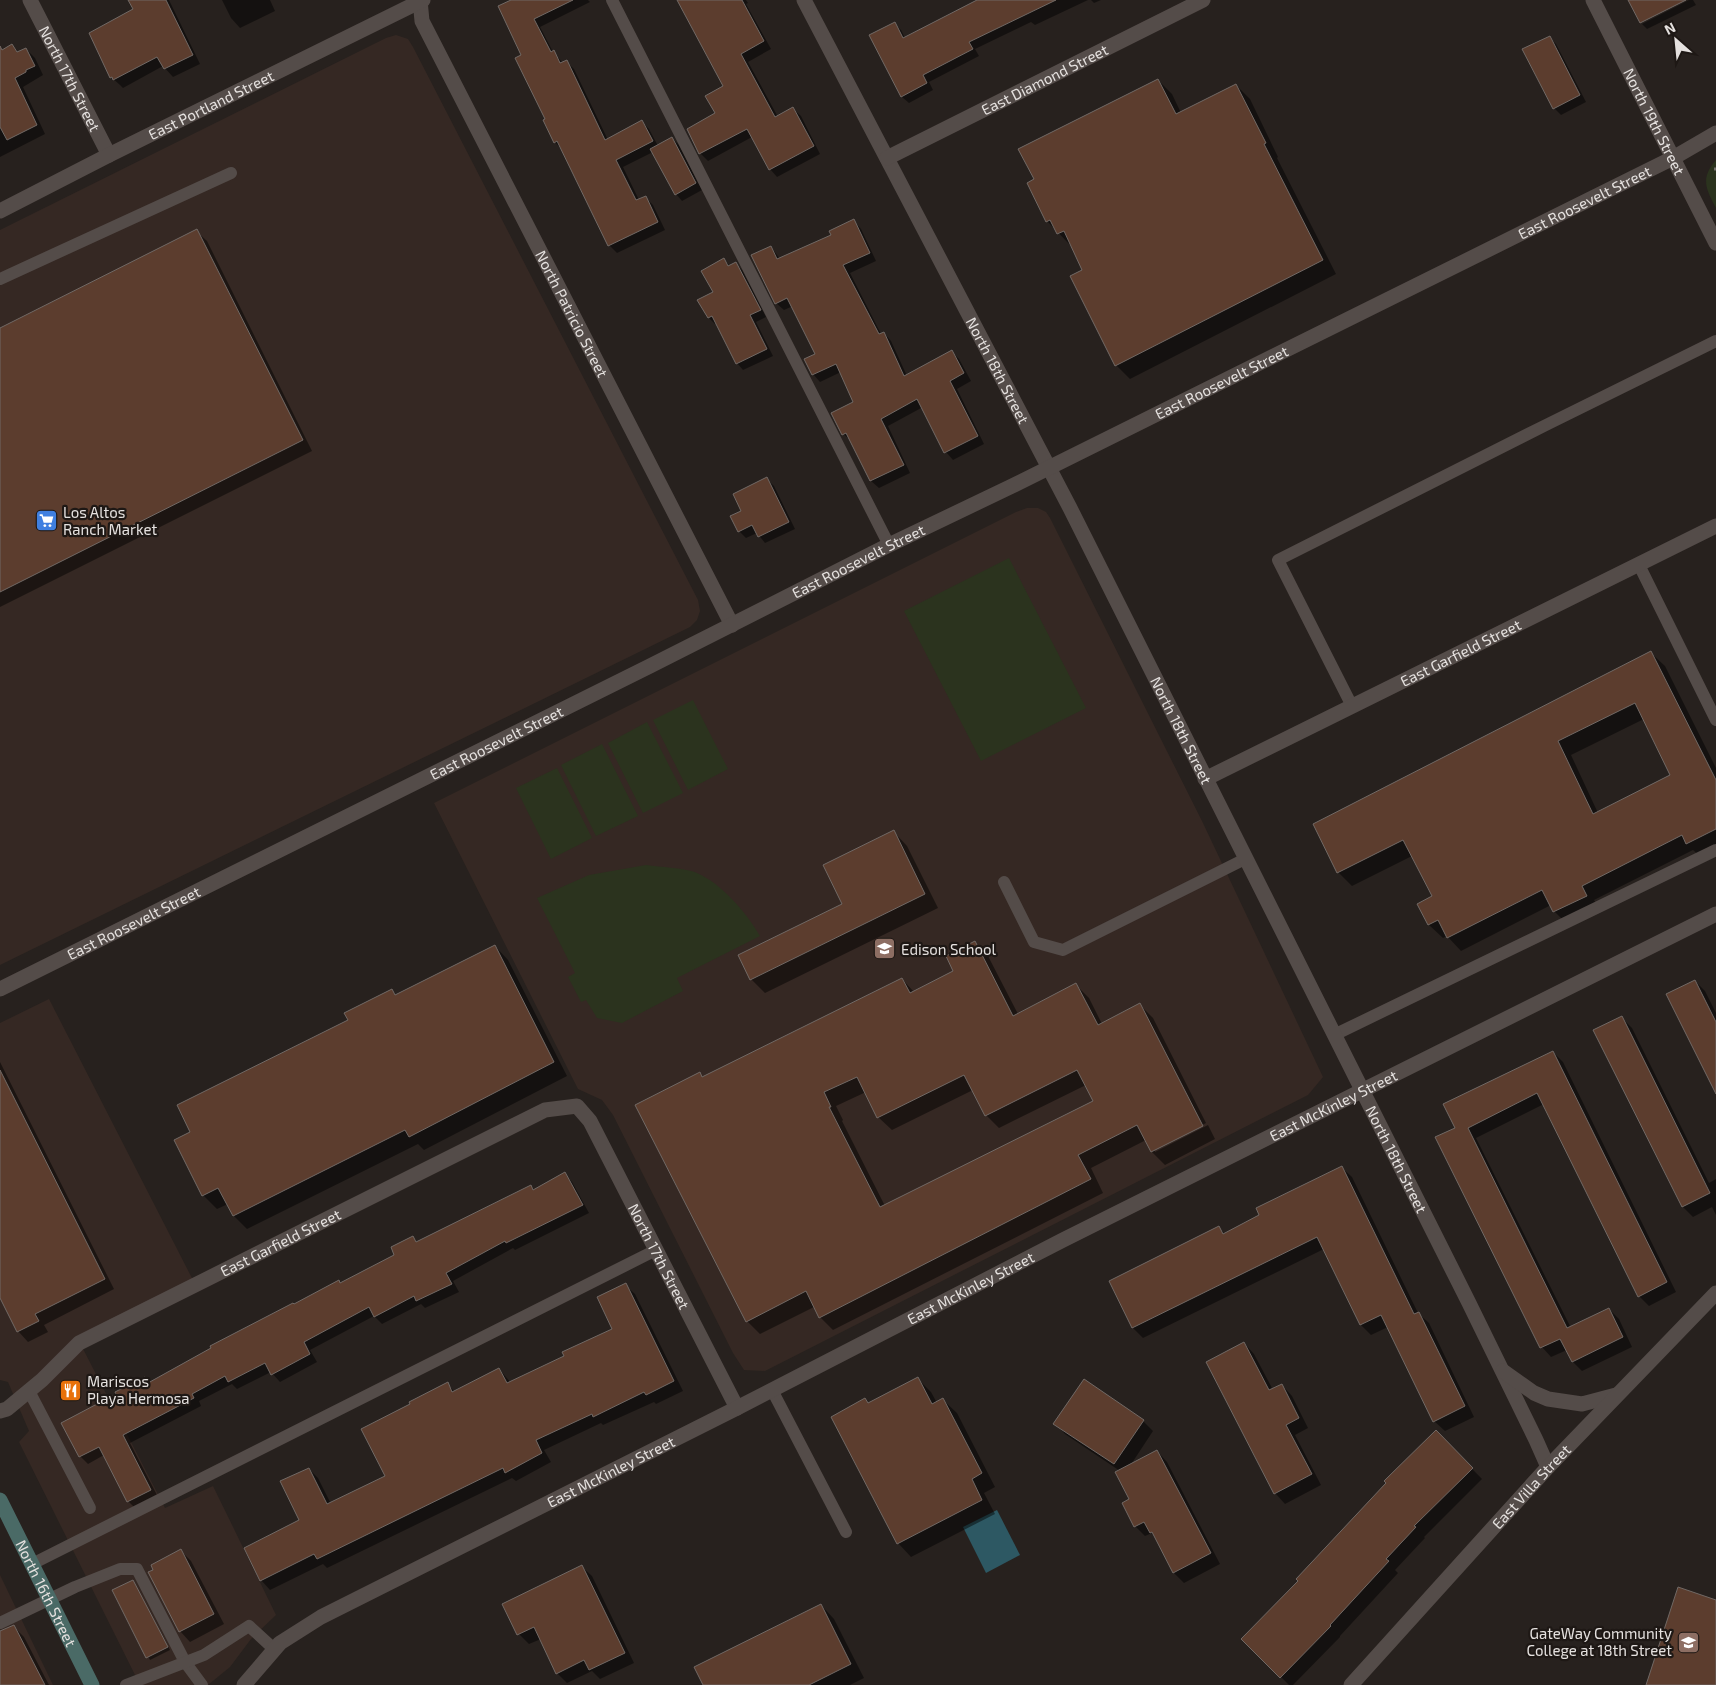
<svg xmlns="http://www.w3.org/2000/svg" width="1716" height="1685" viewBox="0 0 1716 1685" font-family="'Exo 2',sans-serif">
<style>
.built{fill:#352823}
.green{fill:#2b331e}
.water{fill:#2d5863}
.shadow{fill:#0007;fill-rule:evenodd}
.building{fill:#5c3d2e;stroke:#716965;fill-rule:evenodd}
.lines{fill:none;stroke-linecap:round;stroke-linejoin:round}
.path{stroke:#746e6c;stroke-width:3;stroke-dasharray:4 4;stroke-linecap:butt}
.service{stroke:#544c49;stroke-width:12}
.minor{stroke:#544c49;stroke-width:15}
.tertiary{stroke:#544c49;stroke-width:15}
.secondary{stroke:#4a6a66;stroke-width:15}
.labels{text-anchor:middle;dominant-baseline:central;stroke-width:4.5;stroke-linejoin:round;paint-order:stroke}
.street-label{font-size:15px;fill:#e5e1df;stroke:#1e1815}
.poi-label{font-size:15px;fill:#e5e1df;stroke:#1e1815;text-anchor:start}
</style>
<rect width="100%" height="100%" fill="#27211e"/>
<g class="built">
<path d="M396,35L408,39L413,47L698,600L700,611L697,620L690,627L0,965V230L386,38Z"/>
<path d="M1027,508H1038L1046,512L1050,518L1202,821L1323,1077L1308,1095L765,1371L744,1370L733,1353L613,1115L602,1100L578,1089L434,803L1016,512Z"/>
<path d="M49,999L195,1284L80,1343L165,1508L213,1486L276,1615L251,1639L230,1667L208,1685H140L19,1442L29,1431L8,1382L0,1380V1023Z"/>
<path d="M0,1575L53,1685H0Z"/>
</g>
<g class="green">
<path d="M1716,160V208C1706,189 1700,178 1716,160Z"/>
<path d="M1009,558L1086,708L981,761L904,611Z"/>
<path d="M693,700L728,769L688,790L653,720Z"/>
<path d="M647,722L683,793L643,813L608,743Z"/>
<path d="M602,744L638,816L596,836L561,765Z"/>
<path d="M557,768L592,838L551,859L516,788Z"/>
<path d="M646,865C659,867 686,868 697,873C722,884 746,912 760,936L677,978L683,991L622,1023L597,1018L586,1000L581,1002L568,977L575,973L537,898L589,875Z"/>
</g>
<path class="water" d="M997,1510L1020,1555L986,1573L963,1527Z"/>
<g class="shadow">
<path d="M130,0H169L200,64L173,77L163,66L123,88L120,85L111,77L134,10Z"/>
<path d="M222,0H270L275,11L240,28L231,18Z"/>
<path d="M513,0H588L590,2L540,27L553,52L563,63L567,62L574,69L608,140L642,122L649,129L658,146L672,138L679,145L702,190L682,201L676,194L653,152L623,167L639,200L645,197L653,205L665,230L617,253L609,245L562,150L555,142L523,55Z"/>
<path d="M679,0H746L748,3L746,4L771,49L748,62L778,117L793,109L801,116L820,154L777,177L770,169L752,137L708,161L700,153L688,129L717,114L725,87Z"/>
<path d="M981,0H1088L1035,25L1031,22L975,49L979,56L929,82L933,90L909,103L902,97L871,35L894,23L901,30L905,38Z"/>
<path d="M1091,0H1101L1094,3Z"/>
<path d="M1689,0H1693L1696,5L1647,29L1642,24Z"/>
<path d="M1549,37L1556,44L1586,102L1561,115L1554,108Z"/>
<path d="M12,45L19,53L26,49L35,58L43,75L23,87L45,134L0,157V52Z"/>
<path d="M1158,80L1172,94L1181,113L1236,85L1250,99L1278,157L1277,158L1336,274L1130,379L1116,365L1084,270L1072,247L1047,221L1028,183L1036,179Z"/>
<path d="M854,221L861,229L876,261L850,273L881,334L884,333L891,341L907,376L952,352L959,359L971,381L957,389L984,444L953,460L946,452L923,407L888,426L910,473L879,488L871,481L852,441L843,434L854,402L841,372L820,382L813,374L817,355L793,306L784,310L776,303L771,247L780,259L832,235Z"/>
<path d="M196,231L207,241L312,451L0,607V330Z"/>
<path d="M724,260L730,266L736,264L742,270L766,317L756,322L773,356L743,370L737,363L717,323L715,324L709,318Z"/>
<path d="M767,479L774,486L795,529L765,543L757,533L746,538L739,531L732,516L743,511Z"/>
<path d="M1651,653L1665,666L1716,768V850L1701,857L1693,850L1594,900L1600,910L1568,925L1554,911L1551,905L1461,951L1447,936L1443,938L1429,925L1418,904L1433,897L1412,856L1352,886L1338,872L1314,824ZM1644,719L1672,776L1598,813L1571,755Z"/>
<path d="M894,832L907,846L938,908L765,993L751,979L739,956L843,904Z"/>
<path d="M975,942L988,956L1018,1014L1076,985L1089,998L1102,1024L1140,1005L1153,1018L1206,1123L1155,1149V1152L1208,1125L1215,1139L1165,1165L1152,1152L1146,1140L1091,1168L1103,1193L833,1330L820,1317L814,1307L760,1334L747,1321L699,1073L703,1077L902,979L914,992L955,971ZM1086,1085L1094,1102L885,1206L842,1121L843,1120L836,1106L866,1092L878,1117L892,1130L973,1090L986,1115L999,1128Z"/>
<path d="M495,946L508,960L567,1076L424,1150L418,1144L247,1229L234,1216L228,1204L217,1209L203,1195L176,1140L192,1132L391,990L397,996Z"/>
<path d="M1695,981L1705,991L1716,1013V1091Z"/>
<path d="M1622,1018L1632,1028L1709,1183L1716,1179V1215L1712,1207L1693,1217L1683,1207Z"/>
<path d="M1553,1052L1563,1062L1676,1292L1649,1306L1639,1296L1544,1104L1476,1138L1571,1328L1609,1309L1619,1319L1632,1347L1582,1371L1573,1362L1567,1350L1551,1357L1542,1347L1437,1138L1456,1128Z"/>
<path d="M0,1062L114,1289L44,1325L48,1332L28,1342L18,1331L0,1295Z"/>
<path d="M1341,1167L1352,1177L1418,1313L1429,1323L1474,1417L1445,1431L1434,1421L1388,1327L1371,1335L1361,1325L1324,1249L1143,1338L1133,1328L1110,1281L1219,1228L1225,1234L1261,1216Z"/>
<path d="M565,1174L572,1182L589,1213L515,1250L513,1248L453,1281L459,1292L425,1308L421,1304L382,1324L374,1316L310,1350L317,1362L280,1382L271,1372L237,1389L232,1384L199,1401L201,1406L130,1443L158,1497L136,1509L128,1501L104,1455L88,1464L80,1456L118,1395L144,1378L149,1383L294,1305L341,1284L396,1255L413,1238L417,1242L531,1187L535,1190Z"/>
<path d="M625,1285L635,1294L683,1391L656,1404L654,1402L603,1425L601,1423L544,1450L551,1462L516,1481L512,1478L327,1568L323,1564L270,1590L261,1580L300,1521L309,1469L318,1478L331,1504L386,1476L447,1384L455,1392L499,1369L511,1383L566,1357L614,1329Z"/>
<path d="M1244,1343L1254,1354L1273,1390L1282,1385L1292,1396L1308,1428L1295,1435L1321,1485L1285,1504L1275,1493Z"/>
<path d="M918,1379L931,1392L937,1403L943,1400L957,1413L995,1487L984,1493L995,1514L911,1557L898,1543L865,1400L869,1404Z"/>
<path d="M1143,1421L1153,1431L1130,1466L1157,1451L1167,1462L1220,1564L1184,1583L1174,1573L1156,1537L1152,1533L1145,1536L1135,1526L1130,1500L1120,1471L1065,1434L1055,1423Z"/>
<path d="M1436,1432L1482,1479L1424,1537L1425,1538L1395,1570L1398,1573L1340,1636V1637L1293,1685H1289L1243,1639L1300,1581Z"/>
<path d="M181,1551L191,1561L224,1624L190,1642L180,1631L155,1570Z"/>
<path d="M581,1566L592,1576L634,1663L600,1679L592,1671L567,1683L557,1673L541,1639L529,1644L519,1634Z"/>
<path d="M133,1581L170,1650L150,1660L114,1591Z"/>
<path d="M821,1605L834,1619L864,1678L850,1685H704Z"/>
<path d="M14,1627L24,1637L49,1685H0V1634Z"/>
</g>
<g class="building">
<path d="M128,0H166L193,55L164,69L157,57L113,80L112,77L110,78L89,33L133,9Z"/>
<path d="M511,0H573L534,19L551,52L554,50L560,63L567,60L605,140L642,120L653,141L616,160L636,200L646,196L658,222L608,246L557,141L554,143L543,120L545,119L515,58L521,55L498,6Z"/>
<path d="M677,0H742L764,41L741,54L775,117L793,107L814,146L769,170L747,129L699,154L687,129L715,113L705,96L723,86Z"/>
<path d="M977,0H1056L969,42L973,49L923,75L927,83L901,97L869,35L895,22L903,38Z"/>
<path d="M1628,0H1686L1640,23Z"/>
<path d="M1550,36L1580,95L1553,109L1522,49Z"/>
<path d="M12,44L17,52L26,48L35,66L26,70V72L15,78L37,125L7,140L0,127V46L2,50Z"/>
<path d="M1158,79L1176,114L1236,84L1266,143L1264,144L1323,260L1115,366L1070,276L1082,270L1064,231L1057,234L1050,220L1046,222L1027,183L1034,179L1018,149Z"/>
<path d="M672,137L696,183L675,195L650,149Z"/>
<path d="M854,219L870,253L843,265L879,334L884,332L904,376L952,350L964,373L950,381L978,436L944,453L917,399L881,419L904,465L870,481L846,433L842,435L831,413L853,402L836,364L812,375L804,359L815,354L787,298L775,304L751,255L771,246L777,259L831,235L829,231Z"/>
<path d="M197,229L303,440L0,592V328Z"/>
<path d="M724,258L728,266L736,262L761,310L750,315L767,349L736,364L712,316L708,318L697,300L713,292L701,271Z"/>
<path d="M767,477L789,522L758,537L752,525L738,532L730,516L741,511L733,494Z"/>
<path d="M1651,651L1716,780V829L1686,844L1682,835L1582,886L1587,896L1553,912L1542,890L1447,938L1438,920L1428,925L1417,904L1432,896L1403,840L1337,873L1313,824ZM1635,703L1670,775L1593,814L1558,741Z"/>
<path d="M894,830L925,894L750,980L738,955L842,904L823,865Z"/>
<path d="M975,941L1013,1016L1076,983L1098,1025L1140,1003L1203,1126L1151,1152L1137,1125L1078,1155L1091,1179L819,1318L806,1291L746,1322L635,1105L700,1072L702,1077L902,978L910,993L953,971L946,956ZM1077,1070L1093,1101L880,1207L829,1107H831L824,1092L857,1077L877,1118L964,1075L985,1116Z"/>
<path d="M495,945L554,1062L409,1137L405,1130L233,1216L218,1188L202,1196L174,1140L190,1132L177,1105L348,1020L344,1013L392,989L395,995Z"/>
<path d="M1695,980L1716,1022V1094L1666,994Z"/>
<path d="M1622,1016L1710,1193L1682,1207L1593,1030Z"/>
<path d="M1553,1051L1667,1282L1638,1297L1537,1093L1468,1128L1567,1328L1609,1308L1623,1337L1572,1362L1560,1339L1540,1348L1435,1137L1455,1128L1443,1104Z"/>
<path d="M0,1070L105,1279L35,1314L39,1321L17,1332L0,1298Z"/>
<path d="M1342,1166L1414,1314L1419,1312L1465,1406L1433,1422L1381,1315L1360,1325L1317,1237L1132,1328L1109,1281L1219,1226L1223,1234L1259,1215L1256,1208Z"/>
<path d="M565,1172L583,1205L506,1243L505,1241L446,1273L452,1284L416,1301L414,1296L374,1317L369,1307L304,1342L310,1354L271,1375L265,1363L228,1382L225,1376L192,1394L194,1398L123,1435L151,1490L127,1502L99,1447L79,1457L61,1423L116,1394L115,1392L145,1377L148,1383L211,1348L210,1346L293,1303L294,1304L339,1280L340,1283L394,1255L391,1247L413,1236L416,1242L531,1185L533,1190Z"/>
<path d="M626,1283L674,1381L646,1395L644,1392L593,1417L592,1414L536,1440L542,1453L505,1473L503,1468L317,1559L314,1554L260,1581L244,1548L299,1520L280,1481L309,1468L327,1504L385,1476L361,1429L410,1404L409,1402L448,1382L452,1392L499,1368L507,1383L564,1356L562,1352L612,1329L597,1297Z"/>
<path d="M1244,1342L1269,1390L1282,1384L1299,1418L1286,1425L1312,1474L1274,1494L1206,1362Z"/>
<path d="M918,1377L932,1404L943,1398L982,1473L972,1479L982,1500L897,1544L831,1417L865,1398L868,1403Z"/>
<path d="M1084,1379L1144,1420L1114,1464L1053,1424Z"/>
<path d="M1436,1430L1473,1468L1414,1526L1416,1527L1386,1559L1389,1561L1330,1625L1331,1626L1280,1678L1241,1639L1298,1581L1296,1579L1386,1483L1384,1481Z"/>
<path d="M1157,1450L1211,1553L1173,1573L1152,1532L1150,1533L1144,1522L1134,1527L1122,1503L1129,1499L1115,1472Z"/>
<path d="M181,1549L214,1614L179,1632L148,1572L153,1570L151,1565Z"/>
<path d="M582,1565L625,1653L589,1670L584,1660L556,1674L534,1627L517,1635L502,1604Z"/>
<path d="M133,1580L168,1647L146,1658L112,1590Z"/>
<path d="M1678,1587L1716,1600V1685H1646Z"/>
<path d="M821,1604L851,1664L809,1685H703L694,1667Z"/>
<path d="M14,1625L45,1685H0V1631Z"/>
</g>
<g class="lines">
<path class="path" d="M1714,169H1716"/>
<g class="service">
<path d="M612,0L889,545"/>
<path d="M0,279L231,173"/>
<path d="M1639,565L1716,720"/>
<path d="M1352,706L1278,560L1546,425L1716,341"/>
<path d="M1004,882L1034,942L1063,950L1245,859"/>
<path d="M1334,1035L1716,850"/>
<path d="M772,1390L846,1532"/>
<path d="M29,1391L90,1508"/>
<path d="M32,1564L656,1250"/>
<path d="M0,1623L75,1587L120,1569H137L185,1662L202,1685"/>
<path d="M126,1685L204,1655L249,1626L274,1649"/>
</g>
<g class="minor">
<path id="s1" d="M30,0L109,155"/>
<path id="s2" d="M420,0L422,21L732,625"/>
<path id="s3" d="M804,0L1070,508L1469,1303L1536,1440L1548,1467"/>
<path id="s4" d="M1593,0L1716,243"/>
<path id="s5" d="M887,158L1203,0"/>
<path id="s6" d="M0,211L109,155L423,0"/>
<path id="s7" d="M1205,779L1716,526"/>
<path d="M1503,1371L1534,1393L1548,1399L1582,1404L1616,1395"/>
<path id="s8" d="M0,1411L7,1409L42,1380L79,1343L545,1110L577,1106L590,1121L737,1408"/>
<path id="s9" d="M244,1685L280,1643L321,1617L737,1408L1063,1240L1716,914"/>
<path id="s10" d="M1351,1685L1548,1467L1716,1293"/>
</g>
<path class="tertiary" id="s11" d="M0,989L650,666L889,545L1010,487L1673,158L1716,133"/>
<path class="secondary" id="s12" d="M0,1500L92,1685"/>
</g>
<defs>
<symbol id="supermarket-square" viewBox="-11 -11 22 22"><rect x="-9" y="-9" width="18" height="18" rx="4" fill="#3f7fe0" stroke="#1e1815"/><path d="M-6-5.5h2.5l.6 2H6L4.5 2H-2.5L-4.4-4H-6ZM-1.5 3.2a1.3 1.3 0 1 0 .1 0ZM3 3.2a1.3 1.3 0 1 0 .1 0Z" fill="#fff"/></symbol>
<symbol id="school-square" viewBox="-11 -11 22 22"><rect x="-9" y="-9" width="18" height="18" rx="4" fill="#8d6e63" stroke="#1e1815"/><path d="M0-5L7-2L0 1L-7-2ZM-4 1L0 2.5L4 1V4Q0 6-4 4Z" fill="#fff"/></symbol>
<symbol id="restaurant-square" viewBox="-11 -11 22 22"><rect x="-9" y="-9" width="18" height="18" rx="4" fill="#e8710a" stroke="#1e1815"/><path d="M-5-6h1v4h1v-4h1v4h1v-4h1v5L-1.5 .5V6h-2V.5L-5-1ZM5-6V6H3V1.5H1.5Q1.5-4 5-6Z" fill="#fff"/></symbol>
<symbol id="university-square" viewBox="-11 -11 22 22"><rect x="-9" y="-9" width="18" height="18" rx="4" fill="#8d6e63" stroke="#1e1815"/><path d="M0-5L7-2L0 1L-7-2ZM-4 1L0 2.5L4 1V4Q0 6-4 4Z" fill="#fff"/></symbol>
</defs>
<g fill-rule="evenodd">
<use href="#supermarket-square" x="34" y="508" width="25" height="25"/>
<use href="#school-square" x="872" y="936" width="25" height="25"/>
<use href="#restaurant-square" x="58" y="1378" width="25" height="25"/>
<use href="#university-square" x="1676" y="1630" width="25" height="25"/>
</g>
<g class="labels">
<g class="street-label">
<text stroke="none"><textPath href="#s1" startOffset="88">North 17th Street</textPath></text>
<text stroke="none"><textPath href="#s5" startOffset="176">East Diamond Street</textPath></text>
<text stroke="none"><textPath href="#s6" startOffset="236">East Portland Street</textPath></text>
<text stroke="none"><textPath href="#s4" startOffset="136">North 19th Street</textPath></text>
<text stroke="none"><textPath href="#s11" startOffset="1769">East Roosevelt Street</textPath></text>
<text stroke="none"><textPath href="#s2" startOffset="350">North Patricio Street</textPath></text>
<text stroke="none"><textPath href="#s3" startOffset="418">North 18th Street</textPath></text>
<text stroke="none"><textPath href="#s11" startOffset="1364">East Roosevelt Street</textPath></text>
<text stroke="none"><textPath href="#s11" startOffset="959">East Roosevelt Street</textPath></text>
<text stroke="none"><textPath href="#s7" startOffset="285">East Garfield Street</textPath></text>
<text stroke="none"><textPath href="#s3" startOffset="822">North 18th Street</textPath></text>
<text stroke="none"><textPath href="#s11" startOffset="554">East Roosevelt Street</textPath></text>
<text stroke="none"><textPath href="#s11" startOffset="149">East Roosevelt Street</textPath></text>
<text stroke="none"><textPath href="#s9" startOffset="1238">East McKinley Street</textPath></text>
<text stroke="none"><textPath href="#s3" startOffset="1302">North 18th Street</textPath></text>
<text stroke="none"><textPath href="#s8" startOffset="330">East Garfield Street</textPath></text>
<text stroke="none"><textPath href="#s8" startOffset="830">North 17th Street</textPath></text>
<text stroke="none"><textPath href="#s9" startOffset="832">East McKinley Street</textPath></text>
<text stroke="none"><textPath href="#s9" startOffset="428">East McKinley Street</textPath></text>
<text stroke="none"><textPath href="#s10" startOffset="268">East Villa Street</textPath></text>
<text stroke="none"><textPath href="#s12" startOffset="104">North 16th Street</textPath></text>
</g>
<g class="poi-label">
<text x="63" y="512">Los Altos<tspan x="63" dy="17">Ranch Market</tspan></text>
<text x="901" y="949">Edison School</text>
<text x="87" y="1381">Mariscos<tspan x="87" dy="17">Playa Hermosa</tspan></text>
<text x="1672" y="1633" text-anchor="end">GateWay Community<tspan x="1672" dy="17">College at 18th Street</tspan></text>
</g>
</g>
<g transform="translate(1676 40) rotate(333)" stroke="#1e1815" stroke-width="4" paint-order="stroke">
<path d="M0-4L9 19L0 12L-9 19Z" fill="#e5e1df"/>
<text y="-8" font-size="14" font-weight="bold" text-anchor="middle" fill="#e5e1df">N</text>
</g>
</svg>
